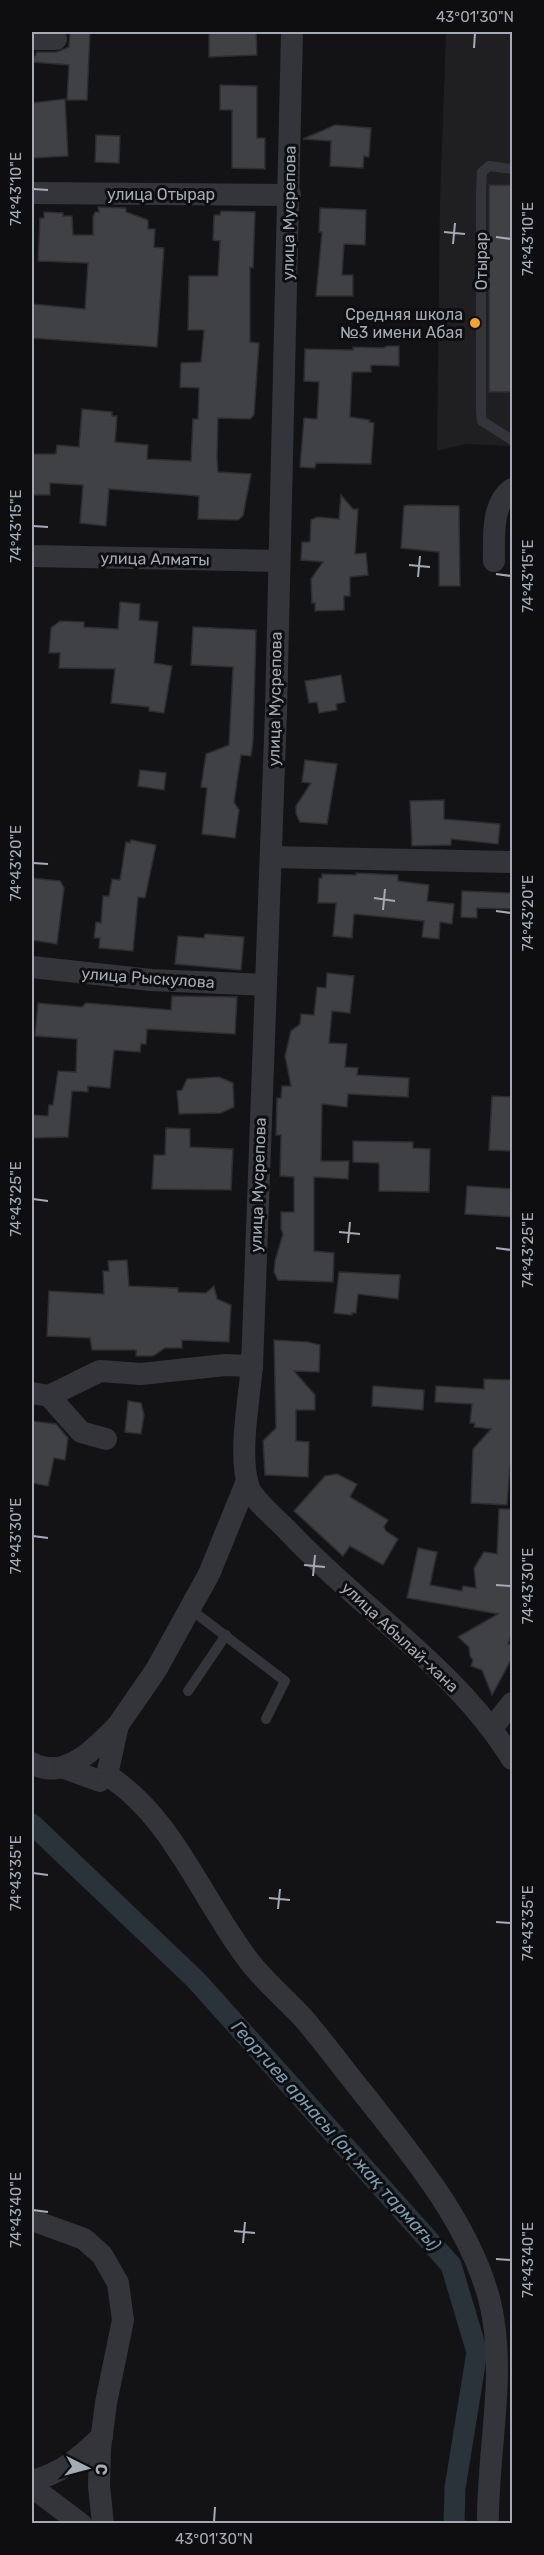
<svg xmlns="http://www.w3.org/2000/svg" width="544" height="2555" viewBox="0 0 544 2555" font-family="Rubik,sans-serif">
<style>
.built{fill:#1f1f22}
.lines{fill:none;stroke-linecap:round;stroke-linejoin:round}
.canal{stroke:#293339;stroke-width:21}
.building{fill:#3f4145;stroke:#2d2d31;stroke-width:1.5}
.lane{stroke:#34353a;stroke-width:10}
.street{stroke:#34353a;stroke-width:22}
.ticks{fill:none;stroke:#a4abb5;stroke-width:2}
.poi-dot{fill:#f5a12b;stroke:#0e0e10;stroke-width:2}
.labels{text-anchor:middle;dominant-baseline:central;stroke-width:6;stroke-linejoin:round;paint-order:stroke}
.street-label{font-size:16px;fill:#a4abb5;stroke:#0e0e10}
.poi-label{font-size:16px;fill:#a4abb5;stroke:#0e0e10;text-anchor:end}
.water-label{font-size:18px;font-style:italic;fill:#7a9cb1;stroke:#0e0e10}
.neatline{fill:none;stroke:#a4abb5;stroke-width:2}
.ticks-label{font-size:15px;text-anchor:middle;fill:#a4abb5}
</style>
<rect width="100%" height="100%" fill="#131315"/>
<path class="built" d="M446,32H512V446L466,444L437,451L440,203Z"/>
<g class="lines">
<path class="canal" d="M32,1824L196,1980L451,2265L477,2352L455,2488L454,2524"/>
</g>
<g class="building">
<path d="M70,32H90L87,100H67L69,65L32,62L37,52H57L69,47Z"/>
<path d="M209,32H256L257,55L209,57Z"/>
<path d="M220,85L257,86V138H265V169L232,168V110H220Z"/>
<path d="M65,99L68,156L32,158V103Z"/>
<path d="M335,125L371,128L369,157L364,156L363,168L330,166L331,141L303,139Z"/>
<path d="M96,135L120,136L119,163L95,162Z"/>
<rect x="489" y="185" width="24" height="207"/>
<path d="M98,207L126,208V212L148,220V229H155L154,247L164,248L157,347L32,338V304L85,309L88,263L38,261L40,218H44V212L63,213V216H72L73,235H93V217L95,212H99Z"/>
<path d="M320,208L366,210L365,245L344,244L342,275H353V296H316L322,232H319Z"/>
<path d="M221,211L255,212L253,268L250,267V342L259,343L254,415L250,419L218,418L217,458L218,472L251,474L243,516L238,520L198,519L199,496L109,489L106,526L80,523L83,485L50,483V495H32V473L33,454H56L57,445L79,447L82,409L112,412V416H117L115,442L148,445L147,459L191,461L193,419H198L199,388L180,387L181,363L201,362L204,330H188L189,276H218L220,241L213,240L214,215H220Z"/>
<path d="M387,346H399V366L371,365V372H352L350,417L370,420L369,422L374,423L371,464L316,463L315,468L300,467L304,418L317,419L319,382L304,381L305,349L353,350V347L383,348Z"/>
<path d="M341,495L353,509H358L355,554L366,553L368,575L350,577V596H344V610L315,611V603H312L311,579L323,562L301,560L302,542H310L311,520L317,517L339,519Z"/>
<path d="M410,505L459,506L460,586H439V552L401,548L404,506Z"/>
<path d="M120,602L140,604L139,620L158,622L154,663L172,666L164,713L149,711V707L111,703L115,669L59,668L60,653H49L51,628L60,621L84,622V627L118,629Z"/>
<path d="M193,627L256,630L253,741L251,756L241,755L234,802L239,810L235,838L202,834L207,788L201,787L206,754L229,745L233,667L191,665Z"/>
<path d="M341,675L345,702L336,704L337,710L319,713L317,702L309,703L305,681Z"/>
<path d="M305,760L337,764L327,824L300,822L296,814V806L311,783L302,782Z"/>
<path d="M140,770L166,773L164,790L138,786Z"/>
<path d="M444,800V819L500,824L498,844L451,839V845L412,846L410,801Z"/>
<path d="M131,840L156,845L145,898L138,897L133,951L99,948L100,938H94L96,922L101,923L103,896H109L112,879L120,880L126,842L130,843Z"/>
<path d="M356,873L398,875V881L429,885L427,901L454,904L452,924L440,922L439,939L422,937L424,921L354,914L352,938L333,936L336,903H318L319,878H322V874L356,875Z"/>
<path d="M32,878L60,881L64,888L57,944L32,940Z"/>
<path d="M462,891L513,893V909L477,908V918L461,917Z"/>
<path d="M205,934L244,937L241,970L175,964L178,936L204,938Z"/>
<path d="M327,973L354,976L350,1013L332,1011L329,1043L347,1044L345,1067L358,1068L357,1075L409,1078L408,1097L348,1094L347,1107L322,1104L321,1161H349L348,1179L314,1177V1251L334,1253L333,1282L278,1280L274,1272L275,1261L283,1234L281,1229V1212H294V1177L280,1176L281,1135H276L277,1098H281L282,1086H291L285,1056L291,1031L300,1024L301,1014L314,1015L317,987L326,988Z"/>
<path d="M172,996L237,997L235,1034L147,1029L146,1044H141L140,1052L114,1050L110,1088L88,1086V1092L72,1091L68,1137L32,1138V1115L48,1116L49,1105H53L58,1071L76,1072L77,1039L35,1036L38,1003L82,1007L86,1003L171,1010Z"/>
<path d="M219,1077L233,1083L234,1107L221,1113L179,1114L177,1091L182,1090L187,1079Z"/>
<path d="M492,1096L513,1097V1151L489,1150Z"/>
<path d="M166,1128L190,1129V1147L233,1149L231,1190L152,1189L154,1155H165Z"/>
<path d="M353,1141L413,1142V1148L430,1149L429,1192L379,1191V1163L353,1162Z"/>
<path d="M467,1186L513,1189V1217L465,1214Z"/>
<path d="M127,1260L129,1286L178,1288V1292L206,1293L214,1286L217,1299L231,1305L229,1342L182,1340V1348H165L153,1356H136V1350H92L90,1338L47,1336L49,1291L104,1294L103,1271H109L108,1261Z"/>
<path d="M339,1272L400,1275L398,1299L358,1294L356,1313H352V1315L334,1313Z"/>
<path d="M274,1340L308,1342L320,1345L319,1372L294,1371L315,1395V1410H296V1441L309,1442L308,1477L265,1475L263,1441L276,1428Z"/>
<path d="M484,1379L513,1380V1466H510L507,1505L471,1503L473,1449L491,1429L474,1427L475,1423H470L472,1404L435,1402L436,1386L484,1389Z"/>
<path d="M373,1386L424,1390L423,1410L372,1406Z"/>
<path d="M128,1401L141,1403L144,1415L141,1434L125,1432Z"/>
<path d="M32,1421L56,1424L68,1438L65,1460L54,1458L48,1486L32,1483Z"/>
<path d="M337,1474L357,1484L350,1497L388,1520L384,1527L386,1531L398,1539L383,1565L350,1546L343,1556L294,1511L325,1476Z"/>
<path d="M499,1509H513V1628L508,1644L513,1645V1656L492,1695L482,1670L471,1666L473,1660L470,1656L469,1647L458,1637L498,1614L407,1598L418,1548L437,1552L430,1585L462,1591L463,1586L476,1588L474,1568L484,1552L497,1554Z"/>
</g>
<g class="lines">
<g class="lane">
<path d="M512,169L489,166L482,172L481,192V412L482,421L512,440"/>
<path d="M190,1609L285,1681L266,1719"/>
<path d="M188,1691L226,1635"/>
</g>
<g class="street">
<path d="M292,32L276,711L252,1366C249,1400 238,1457 249,1488C254,1501 279,1521 289,1532C361,1609 456,1668 512,1759"/>
<path d="M32,39H56"/>
<path d="M32,193L290,195"/>
<path d="M32,556L278,561"/>
<path d="M494,561C494,537 491,504 512,489"/>
<path d="M271,857L512,862"/>
<path d="M32,967L151,980L265,985"/>
<path d="M32,1393L49,1396L100,1371L141,1374L225,1365L252,1366"/>
<path d="M49,1396L81,1432L106,1439"/>
<path d="M493,1727L512,1703"/>
<path d="M32,1763C64,1782 97,1747 118,1725"/>
<path d="M64,1768L100,1781L107,1775L118,1725L156,1670L209,1574L247,1481"/>
<path d="M107,1775C173,1817 202,1900 249,1961C265,1982 287,2000 305,2020C326,2045 346,2072 367,2098C414,2158 468,2222 489,2298C508,2371 487,2449 488,2524"/>
<path d="M32,2220L84,2239L102,2255L118,2283L123,2320L106,2403L100,2449L99,2486L103,2524"/>
<path d="M32,2481C61,2473 80,2458 102,2436"/>
<path d="M32,2487L81,2524"/>
</g>
</g>
<path class="ticks" d="M474,48L475,33M33,189L48,190M444,232L465,234M496,237L511,239M453,244L455,223M33,526L48,527M409,565L430,567M496,574L511,576M418,577L420,556M33,863L48,864M374,898L395,901M383,910L385,889M496,911L511,913M33,1199L48,1201M339,1232L360,1234M348,1243L350,1222M496,1248L511,1250M33,1536L48,1538M304,1565L325,1567M313,1576L315,1555M496,1585L511,1586M33,1873L48,1875M269,1898L290,1900M278,1909L280,1889M496,1922L511,1923M33,2210L48,2212M234,2231L255,2233M243,2243L245,2222M496,2259L511,2260M214,2522L215,2507"/>
<circle class="poi-dot" cx="475" cy="323" r="6"/>
<g class="labels">
<g class="street-label">
<text x="161" y="194">улица Отырар</text>
<text transform="translate(289 213) rotate(-89)">улица Мусрепова</text>
<text transform="translate(481 261) rotate(-90)">Отырар</text>
<text transform="translate(155 559) rotate(1)">улица Алматы</text>
<text transform="translate(275 699) rotate(-89)">улица Мусрепова</text>
<text transform="translate(148 978) rotate(4)">улица Рыскулова</text>
<text transform="translate(258 1185) rotate(-88)">улица Мусрепова</text>
<text transform="translate(400 1637) rotate(43)">улица Абылай-хана</text>
</g>
<g class="poi-label">
<text x="463" y="314">Средняя школа<tspan x="463" dy="18">№3 имени Абая</tspan></text>
</g>
<g class="water-label">
<text transform="translate(336 2136) rotate(48)">Георгиев арнасы (оң жақ тармағы)</text>
</g>
</g>
<rect width="544" height="2555" fill="none" stroke="#0e0e10" stroke-width="66"/>
<g transform="translate(87 2468) rotate(96)" stroke="#0e0e10" stroke-width="4.5" paint-order="stroke">
<path d="M0-4.5L10 22L0 15L-10 22Z" fill="#a4abb5"/>
<text y="-9" font-size="16" font-weight="bold" text-anchor="middle" fill="#a4abb5">С</text>
</g>
<rect x="33" y="33" width="478" height="2489" class="neatline"/>
<g class="ticks-label">
<text x="475" y="22">43°01'30"N</text>
<text transform="translate(16 189) rotate(-90)" y="5">74°43'10"E</text>
<text transform="translate(528 239) rotate(-90)" y="5">74°43'10"E</text>
<text transform="translate(16 526) rotate(-90)" y="5">74°43'15"E</text>
<text transform="translate(528 576) rotate(-90)" y="5">74°43'15"E</text>
<text transform="translate(16 863) rotate(-90)" y="5">74°43'20"E</text>
<text transform="translate(528 913) rotate(-90)" y="5">74°43'20"E</text>
<text transform="translate(16 1199) rotate(-90)" y="5">74°43'25"E</text>
<text transform="translate(528 1250) rotate(-90)" y="5">74°43'25"E</text>
<text transform="translate(16 1536) rotate(-90)" y="5">74°43'30"E</text>
<text transform="translate(528 1586) rotate(-90)" y="5">74°43'30"E</text>
<text transform="translate(16 1873) rotate(-90)" y="5">74°43'35"E</text>
<text transform="translate(528 1923) rotate(-90)" y="5">74°43'35"E</text>
<text transform="translate(16 2210) rotate(-90)" y="5">74°43'40"E</text>
<text transform="translate(528 2260) rotate(-90)" y="5">74°43'40"E</text>
<text x="214" y="2544">43°01'30"N</text>
</g>
</svg>
